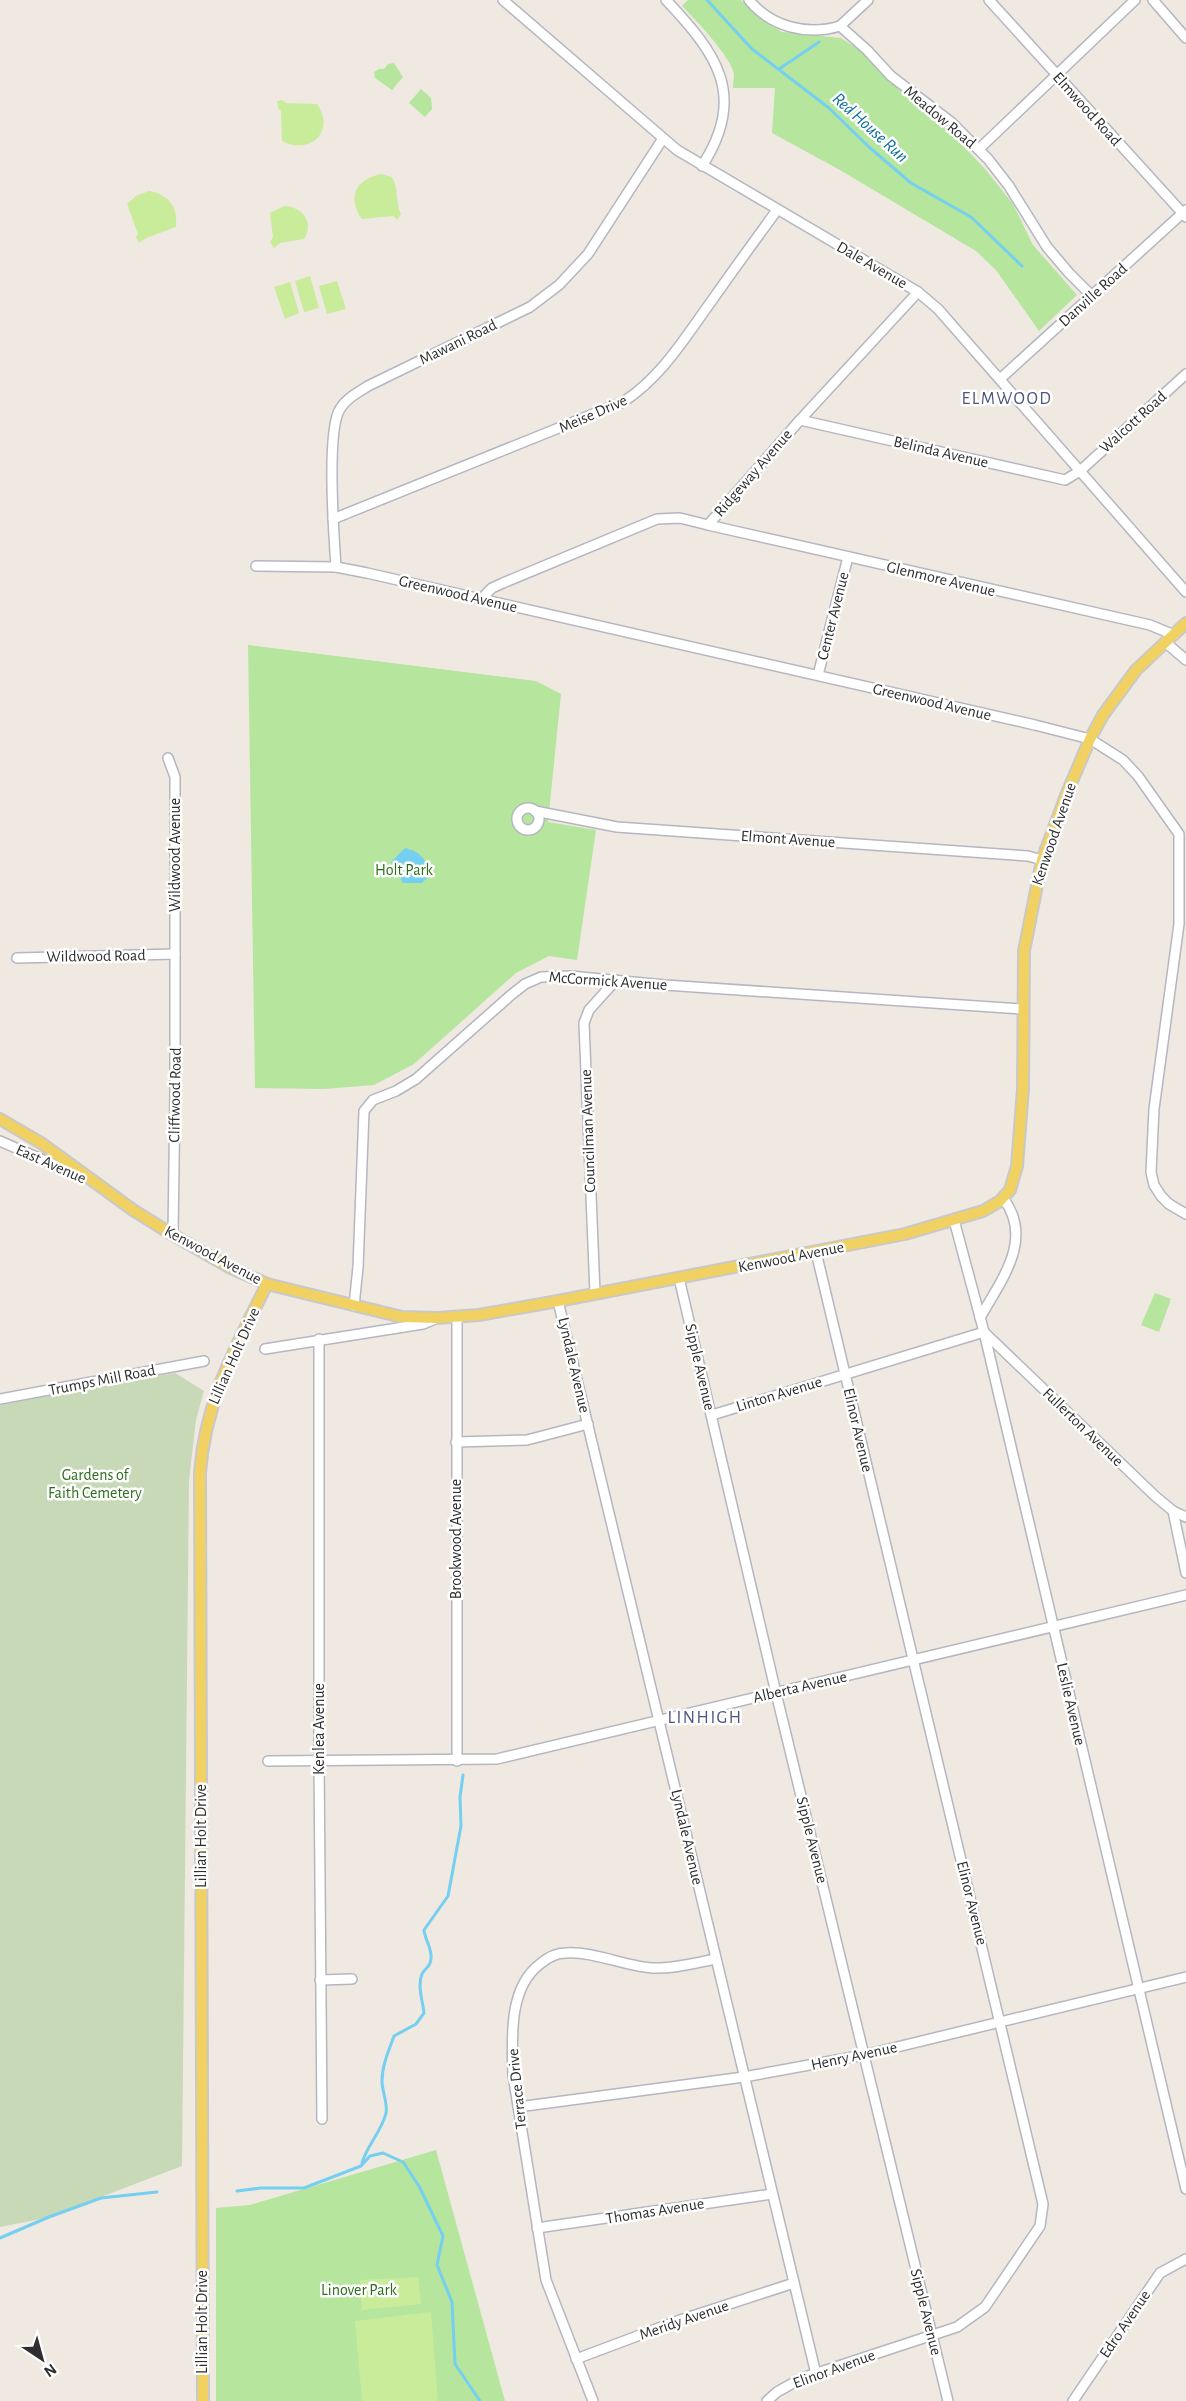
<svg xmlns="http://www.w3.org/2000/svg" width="1186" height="2401" viewBox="0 0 1186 2401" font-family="'Alegreya Sans',sans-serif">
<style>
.green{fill:#b6e59e}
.cemetery{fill:#c8d9b8}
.pitch{fill:#c9ec9a}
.water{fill:#75cff0}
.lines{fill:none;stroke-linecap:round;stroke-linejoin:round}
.stream{stroke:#75cff0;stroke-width:3}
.minor-casing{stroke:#b4b7c1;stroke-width:12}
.major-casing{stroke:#c9c9c9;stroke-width:14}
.minor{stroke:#fff;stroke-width:9}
.major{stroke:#f2d163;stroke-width:10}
.labels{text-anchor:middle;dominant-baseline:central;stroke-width:5;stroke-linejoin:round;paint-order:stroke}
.street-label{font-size:16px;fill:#2e2e2e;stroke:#fff}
.park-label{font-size:16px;fill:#2c6e1b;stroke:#fff}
.water-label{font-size:18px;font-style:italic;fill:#0d6fa3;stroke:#fff}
.neighbourhood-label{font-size:18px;letter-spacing:1.5px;fill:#4d5680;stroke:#fff}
</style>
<rect width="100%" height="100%" fill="#efe9e1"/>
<g class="green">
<path d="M688,0H741L760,18L782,32L841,38L867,55L901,92L948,130L985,169L1013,204L1033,245L1077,295L1039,331L996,270L976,251L840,170L772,133L775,88H733C733,84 734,78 734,74C731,57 695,19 682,6Z"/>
<path d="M394,63L403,77L392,90L375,78L374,72L379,69H384L388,64Z"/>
<path d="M421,89L431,98L432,109L425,117L409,103Z"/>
<path d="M248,645L536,681L561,694L548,822L596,830L577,960L549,956L516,973L414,1064L374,1085L324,1089L255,1088Z"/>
<path d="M1155,1293L1171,1299L1159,1332L1141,1325Z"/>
<path d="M436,2150L505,2401H216V2208L250,2205Z"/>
</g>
<path class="cemetery" d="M175,1373L204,1391L196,1420L189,1480L182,2166L46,2218L0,2227V1405Z"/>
<g class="pitch">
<path d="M282,100L286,103L317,104C336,131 310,156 282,141L281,111L278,108L277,101Z"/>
<path d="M381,174L392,177C399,189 395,203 401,214L397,220L393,216L362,219C347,197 355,180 381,174Z"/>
<path d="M149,191C169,195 178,206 176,227L146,238L139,243L136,237L138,234L127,204L136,196Z"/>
<path d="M284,206C302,206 315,223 304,239L280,243L274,248L270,242L273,237L270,213Z"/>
<path d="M310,276L319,308L304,312L295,281Z"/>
<path d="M337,281L346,309L327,314L319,286Z"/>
<path d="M290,282L299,313L285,319L274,287Z"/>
<path d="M418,2277L421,2304L362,2310L360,2280Z"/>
<path d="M431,2312L438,2401H362L355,2321Z"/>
</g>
<path class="water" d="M405,848C421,852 426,859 430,875L422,883H403L391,862Z"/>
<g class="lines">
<g class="stream">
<path d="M707,0L752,49L829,108L869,147L911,183L971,217L1022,266"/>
<path d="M779,69L819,42"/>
<path d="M362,2163C367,2145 382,2131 386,2113C388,2104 382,2091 382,2081C382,2065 389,2050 394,2036L416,2024L424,2013C423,2002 417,1986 422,1974C425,1968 431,1967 431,1958C432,1948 425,1940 424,1930L448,1896L461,1826L460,1797L463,1775"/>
<path d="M237,2191L261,2188H304L361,2166L370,2156L383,2153L403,2162L419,2186L443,2236L437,2265L452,2302L455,2364L480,2401"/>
<path d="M0,2238L49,2217L101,2198L157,2192"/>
</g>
<defs>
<g id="minor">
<path d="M503,0L677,150L918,292L938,309L1186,592"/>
<path d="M666,0C716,53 748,95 702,166"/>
<path d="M749,0C771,27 807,36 840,26L867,50L891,76L951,122L988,159L1009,186L1047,247L1069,273L1092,296"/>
<path d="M989,0L1186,217"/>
<path d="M1153,0L1186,38"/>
<path d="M840,26L868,0"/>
<path d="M979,149L1135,0"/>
<path d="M1000,379L1186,210"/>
<path d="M800,420L1065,480L1080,471L1186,374"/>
<path d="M333,519L623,402C662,377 686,336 713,299C734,269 756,239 777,210"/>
<path d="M708,525L1150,625L1174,635"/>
<path d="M256,566L336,567L367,573L1035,725L1090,739L1123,760L1138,776L1179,834V924L1154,1109L1151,1172L1154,1185L1161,1196L1169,1204L1186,1214"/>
<path d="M336,567C334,537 326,431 340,409C346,399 358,392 368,386L530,307L559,285L588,254L662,140"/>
<path d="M481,599L492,588L503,583L657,519L680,518L708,525L800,420L918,292"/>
<path d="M1165,642L1186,660"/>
<path d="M818,675L848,557"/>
<path d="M168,758L175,777V1093L173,1235"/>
<circle cx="528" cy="819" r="11"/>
<path d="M535,811L617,827L1028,856L1042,860"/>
<path d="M17,958L175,954"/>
<path d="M0,1141L80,1176"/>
<path d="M954,1220L984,1332L1186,2189"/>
<path d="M679,1278L776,1693L948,2401"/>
<path d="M595,1293L584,1023L589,1010L616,980"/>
<path d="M558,1301L816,2374"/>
<path d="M354,1306L358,1267L364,1111L373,1100L396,1091L416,1079L511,995L525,984L541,977L570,976L665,985L1023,1009"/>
<path d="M457,1317V1761"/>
<path d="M980,1318C1000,1281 1035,1240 1003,1198"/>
<path d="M985,1333L1155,1496L1173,1511L1186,1517"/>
<path d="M319,1339V1761L322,2119"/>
<path d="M265,1349L423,1324L435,1319"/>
<path d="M0,1399L204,1361"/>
<path d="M712,1415L984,1332"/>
<path d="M456,1442L527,1440L588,1424"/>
<path d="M1173,1511L1186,1573"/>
<path d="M268,1761L497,1759L1186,1595"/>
<path d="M320,1980L352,1979"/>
<path d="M518,2107L744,2077L864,2055L1186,1977"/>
<path d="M537,2228L772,2194"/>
<path d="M576,2359L680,2320L794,2283"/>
<path d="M593,2401L546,2280L513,2075C512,2039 508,1988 540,1964C547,1958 557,1953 566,1953C593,1951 624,1966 652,1968C673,1969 695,1963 716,1959"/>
<path d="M767,2401L777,2392L802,2378L957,2327L985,2307L1040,2226L1043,2204L816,1252"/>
<path d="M1073,2401L1160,2273L1186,2259"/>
</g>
<g id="major">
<path d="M0,1119L41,1143L133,1210L173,1235L229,1267L267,1284L402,1317L437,1318L479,1315L558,1301L905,1234L983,1211L1000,1201L1010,1190L1017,1166L1023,1089L1024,951L1042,860L1067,793L1090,739L1103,715L1136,670L1186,623"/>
<path d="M203,2401L200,1473C205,1401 236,1347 267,1284"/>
</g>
</defs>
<use href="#minor" class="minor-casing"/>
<use href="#major" class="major-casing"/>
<use href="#minor" class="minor"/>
<use href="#major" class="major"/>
</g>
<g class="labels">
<g class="street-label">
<text transform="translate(1087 109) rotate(48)">Elmwood Road</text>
<text transform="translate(940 117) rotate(40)">Meadow Road</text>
<text transform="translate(872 265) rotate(30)">Dale Avenue</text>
<text transform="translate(1093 295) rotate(-42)">Danville Road</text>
<text transform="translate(458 342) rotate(-26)">Mawani Road</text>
<text transform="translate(593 414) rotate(-24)">Meise Drive</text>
<text transform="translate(1133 422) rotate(-42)">Walcott Road</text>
<text transform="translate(941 452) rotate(13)">Belinda Avenue</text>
<text transform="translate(753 473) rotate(-49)">Ridgeway Avenue</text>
<text transform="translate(941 579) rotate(13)">Glenmore Avenue</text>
<text transform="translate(458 594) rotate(13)">Greenwood Avenue</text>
<text transform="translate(833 616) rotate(-76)">Center Avenue</text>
<text transform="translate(932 702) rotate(13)">Greenwood Avenue</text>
<text transform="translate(1054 834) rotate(-71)">Kenwood Avenue</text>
<text transform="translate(788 839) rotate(4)">Elmont Avenue</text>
<text transform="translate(175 855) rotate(-90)">Wildwood Avenue</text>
<text transform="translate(96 956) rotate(-1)">Wildwood Road</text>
<text transform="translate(608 981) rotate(4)">McCormick Avenue</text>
<text transform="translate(175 1095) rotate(-89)">Cliffwood Road</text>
<text transform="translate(588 1131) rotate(-92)">Councilman Avenue</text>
<text transform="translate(51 1164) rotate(24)">East Avenue</text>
<text transform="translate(213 1255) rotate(28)">Kenwood Avenue</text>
<text transform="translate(791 1257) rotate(-11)">Kenwood Avenue</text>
<text transform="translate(234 1356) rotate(-66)">Lillian Holt Drive</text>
<text transform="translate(574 1365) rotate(77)">Lyndale Avenue</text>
<text transform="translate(700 1367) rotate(77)">Sipple Avenue</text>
<text transform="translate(102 1380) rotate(-11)">Trumps Mill Road</text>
<text transform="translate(779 1394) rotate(-17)">Linton Avenue</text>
<text transform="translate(1083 1427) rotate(44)">Fullerton Avenue</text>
<text transform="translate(858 1430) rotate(77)">Elinor Avenue</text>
<text transform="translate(456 1539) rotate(-90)">Brookwood Avenue</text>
<text transform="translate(800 1687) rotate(-13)">Alberta Avenue</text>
<text transform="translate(1071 1704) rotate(77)">Leslie Avenue</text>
<text transform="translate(319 1729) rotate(-90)">Kenlea Avenue</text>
<text transform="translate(201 1836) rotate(-90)">Lillian Holt Drive</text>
<text transform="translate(687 1837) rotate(77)">Lyndale Avenue</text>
<text transform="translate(812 1840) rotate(76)">Sipple Avenue</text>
<text transform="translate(972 1903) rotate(76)">Elinor Avenue</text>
<text transform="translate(854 2056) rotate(-12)">Henry Avenue</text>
<text transform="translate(517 2089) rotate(-96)">Terrace Drive</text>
<text transform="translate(655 2211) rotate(-9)">Thomas Avenue</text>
<text transform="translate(926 2312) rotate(76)">Sipple Avenue</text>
<text transform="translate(684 2320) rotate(-19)">Meridy Avenue</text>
<text transform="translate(202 2322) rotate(-90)">Lillian Holt Drive</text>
<text transform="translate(1125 2324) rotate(-56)">Edro Avenue</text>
<text transform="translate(834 2369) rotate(-20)">Elinor Avenue</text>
</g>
<g class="park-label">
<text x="404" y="870">Holt Park</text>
<text x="95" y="1475">Gardens of<tspan x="95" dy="18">Faith Cemetery</tspan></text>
<text x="359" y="2290">Linover Park</text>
</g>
<g class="water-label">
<text transform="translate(870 128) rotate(42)">Red House Run</text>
</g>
<g class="neighbourhood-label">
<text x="1007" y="399">ELMWOOD</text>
<text x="705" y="1718">LINHIGH</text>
</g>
</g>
<g transform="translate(42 2359) rotate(144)" stroke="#ffffff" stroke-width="4.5" paint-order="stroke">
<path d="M0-4.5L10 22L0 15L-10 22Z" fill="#2e2e2e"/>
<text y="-9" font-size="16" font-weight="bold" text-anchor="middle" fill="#2e2e2e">N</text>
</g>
</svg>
